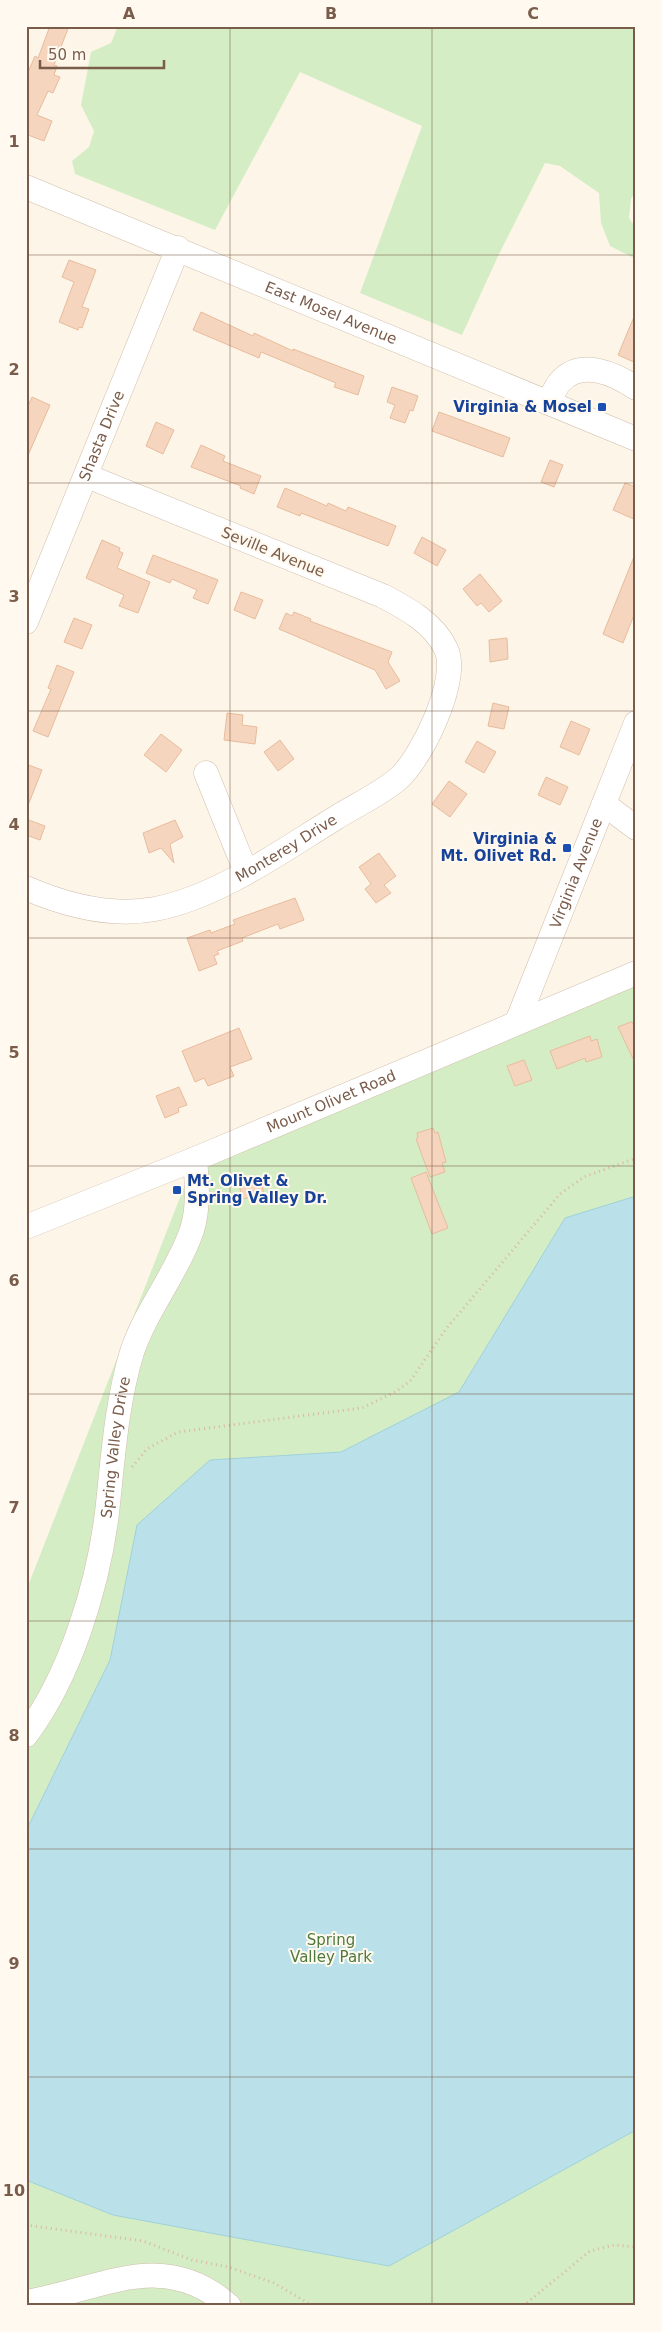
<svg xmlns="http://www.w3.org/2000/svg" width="662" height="2332" viewBox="0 0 662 2332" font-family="'DejaVu Sans',sans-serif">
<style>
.green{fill:#d4edc5}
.water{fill:#bae1e9;stroke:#a0d1db}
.building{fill:#f5d5be;stroke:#e8bc9d}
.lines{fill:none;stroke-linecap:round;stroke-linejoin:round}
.minor-casing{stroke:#d1beac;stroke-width:25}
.path{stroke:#dab8a0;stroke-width:3;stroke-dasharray:1 4;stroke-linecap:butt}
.minor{stroke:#fff;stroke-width:24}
.grid{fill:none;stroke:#7a5c4a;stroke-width:1;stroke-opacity:0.55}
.transit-dot{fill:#1a4fb4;stroke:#fff9ef;stroke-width:2}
.labels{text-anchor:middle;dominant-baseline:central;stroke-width:4;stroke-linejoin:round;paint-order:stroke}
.street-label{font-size:15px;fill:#7a5c4a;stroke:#fff9ef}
.transit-label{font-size:15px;font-weight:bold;fill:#164399;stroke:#fff9ef;text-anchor:end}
.park-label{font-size:15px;fill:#4e7a3e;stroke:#fff9ef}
.neatline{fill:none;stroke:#7a5c4a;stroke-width:2}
.grid-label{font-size:16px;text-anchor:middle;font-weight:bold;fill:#7a5c4a}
</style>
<rect width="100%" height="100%" fill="#fdf6e8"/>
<g class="green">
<path d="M118,26H636V191L631,199L629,218L636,228V259L610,246L601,223L599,193L560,166L545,163L499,254L462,335L360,293L422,126L300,72L215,230L75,174L72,161L89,147L94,131L81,105L91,52L111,43Z"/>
<path d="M636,972V2306H26V1591L195,1159Z"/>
</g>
<path class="water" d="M636,1196V2130L389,2266L113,2215L26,2180V1831L110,1660L137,1525L210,1460L341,1452L459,1392L565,1218Z"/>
<g class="building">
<path d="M50,26H69L54,65L57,66L54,75L60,77L53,93L48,91L37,115L52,121L44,141L28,135L26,139V77L35,56L38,58Z"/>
<path d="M69,260L96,270L82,307L89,309L82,328L79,327L78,330L59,322L74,282L62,277Z"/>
<path d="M201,312L253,336L254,333L293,351V349L364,376L358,395L334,387L336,383L261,352L259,358L193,330Z"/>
<path d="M636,312V363L618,355Z"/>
<path d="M392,387L418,396L413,411L410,410L405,423L390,418L395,405L387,402Z"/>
<path d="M32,397L50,405L26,460V410Z"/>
<path d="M439,412L510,438L503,457L432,431Z"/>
<path d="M156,422L174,430L163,454L146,446Z"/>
<path d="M201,445L225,456L223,461L261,476L254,494L240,488L241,486L191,467Z"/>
<path d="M550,460L563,465L554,487L541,482Z"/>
<path d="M625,483L636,487V520L613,510Z"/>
<path d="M285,488L327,506L328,503L346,511L348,507L396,526L388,546L301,513L300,516L277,507Z"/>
<path d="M422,537L446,550L437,566L414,553Z"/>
<path d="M102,540L120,548L119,551L123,553L117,568L150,582L138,613L119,606L124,595L86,578Z"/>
<path d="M635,554L636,610L623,643L603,634Z"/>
<path d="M153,555L218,580L208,604L193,598L197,590L172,579L170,583L146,573Z"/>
<path d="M480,574L502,601L489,612L481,603L477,606L463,589Z"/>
<path d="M241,592L263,600L255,619L234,610Z"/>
<path d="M294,612L311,619L310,621L392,652L388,662L400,681L386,689L375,670L279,629L286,613L292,616Z"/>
<path d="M74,618L92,625L82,649L64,642Z"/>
<path d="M507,638L508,659L490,662L489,640Z"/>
<path d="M57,665L74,672L48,737L33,731L51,689L48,688Z"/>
<path d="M493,703L509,707L504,729L488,726Z"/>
<path d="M227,713L243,715L242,725L257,727L255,744L224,740Z"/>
<path d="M571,721L590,729L579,755L560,747Z"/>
<path d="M161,734L182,750L166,772L144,755Z"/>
<path d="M280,740L294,759L278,771L264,752Z"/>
<path d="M477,741L496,752L484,773L465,762Z"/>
<path d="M26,764L42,770L27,808H26Z"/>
<path d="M546,777L568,787L560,805L538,795Z"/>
<path d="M449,781L467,794L450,817L432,804Z"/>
<path d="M26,819L45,826L40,840L26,835Z"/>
<path d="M175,820L183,837L170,844L174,863L161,848L149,853L143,833Z"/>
<path d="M379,853L396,876L384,885L391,893L376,903L365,889L371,884L359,867Z"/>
<path d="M295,898L304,920L280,929L278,924L242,938L243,941L217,951L219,954L214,956L217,964L199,971L187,938L210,930L211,933L235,924L233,920Z"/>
<path d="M631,1022H632L636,1029V1065L618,1027Z"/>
<path d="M239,1028L252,1059L230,1067L234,1076L208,1086L204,1078L195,1082L182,1051Z"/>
<path d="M590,1036L591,1041L597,1039L602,1057L586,1062L585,1058L557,1069L550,1051Z"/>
<path d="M524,1060L532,1080L515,1086L507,1066Z"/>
<path d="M179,1087L187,1105L178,1108L179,1112L165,1118L156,1096Z"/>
<path d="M433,1128L435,1133L438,1132L446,1162L442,1163L445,1172L430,1177L416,1139L418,1138L417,1133Z"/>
<path d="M426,1172L448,1228L432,1234L411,1178Z"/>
<path d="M261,1179L264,1195L242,1199L239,1183Z"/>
</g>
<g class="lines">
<defs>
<g id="minor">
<path id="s1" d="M26,187L636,439"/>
<path d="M549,403C552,397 555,387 560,382C581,358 615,374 636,388"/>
<path id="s2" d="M26,622L178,248"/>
<path d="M206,773L246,872"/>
<path d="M604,804L636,828"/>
<path id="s3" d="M26,888C65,905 112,917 155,909C218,897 280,852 334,819C354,806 379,795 398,779C422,758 460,679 446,649C434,623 406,608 383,596L87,476"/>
<path id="s4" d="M517,1022L636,723"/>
<path id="s5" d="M26,1227L195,1159L636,973"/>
<path id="s6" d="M26,1735C71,1675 98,1585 107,1513C113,1459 116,1405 132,1352C146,1310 177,1273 192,1230C199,1207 197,1183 195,1159"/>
<path d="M26,2302C100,2290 164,2247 229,2306"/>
</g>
</defs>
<use href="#minor" class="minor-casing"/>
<g class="path">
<path d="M132,1467L147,1449L178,1432L362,1408L397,1391L411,1380L446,1329L560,1194L584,1177L636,1158"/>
<path d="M26,2225L143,2241L192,2260L228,2267L274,2283L313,2306"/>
<path d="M523,2306L590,2251L614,2245L636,2247"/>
</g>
<use href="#minor" class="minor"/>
</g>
<path class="grid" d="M230,26V2306M432,26V2306M26,255H636M26,483H636M26,711H636M26,938H636M26,1166H636M26,1394H636M26,1621H636M26,1849H636M26,2077H636"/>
<g class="transit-dot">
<rect x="597" y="402" width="10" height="10" rx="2.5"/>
<rect x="562" y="843" width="10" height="10" rx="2.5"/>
<rect x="172" y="1185" width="10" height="10" rx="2.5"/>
</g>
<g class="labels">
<g class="street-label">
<text stroke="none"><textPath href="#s1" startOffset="330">East Mosel Avenue</textPath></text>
<text stroke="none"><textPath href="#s2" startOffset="201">Shasta Drive</textPath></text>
<text transform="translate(273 552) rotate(22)">Seville Avenue</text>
<text stroke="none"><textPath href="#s3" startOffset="278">Monterey Drive</textPath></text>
<text stroke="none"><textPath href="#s4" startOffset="160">Virginia Avenue</textPath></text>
<text stroke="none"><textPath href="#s5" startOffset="330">Mount Olivet Road</textPath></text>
<text stroke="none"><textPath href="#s6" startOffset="305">Spring Valley Drive</textPath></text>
</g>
<g class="transit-label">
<text x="592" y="407">Virginia &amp; Mosel</text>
<text x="557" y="839">Virginia &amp;<tspan x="557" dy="17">Mt. Olivet Rd.</tspan></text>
<text x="187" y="1181" text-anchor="start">Mt. Olivet &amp;<tspan x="187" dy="17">Spring Valley Dr.</tspan></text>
</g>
<g class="park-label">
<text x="331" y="1940">Spring<tspan x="331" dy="17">Valley Park</tspan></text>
</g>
</g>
<rect width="662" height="2332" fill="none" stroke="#fff9ef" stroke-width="55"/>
<path d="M40 60v8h124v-8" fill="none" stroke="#7a5c4a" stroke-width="2.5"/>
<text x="48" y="60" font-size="15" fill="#7a5c4a" stroke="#fff9ef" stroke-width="4" paint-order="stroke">50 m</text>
<rect x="28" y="28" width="606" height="2276" class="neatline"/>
<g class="grid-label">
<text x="129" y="19">A</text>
<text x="331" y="19">B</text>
<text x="533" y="19">C</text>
<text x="14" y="147">1</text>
<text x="14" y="375">2</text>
<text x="14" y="602">3</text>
<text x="14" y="830">4</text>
<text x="14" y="1058">5</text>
<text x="14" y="1286">6</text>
<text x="14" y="1513">7</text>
<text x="14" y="1741">8</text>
<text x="14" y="1969">9</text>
<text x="14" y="2196">10</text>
</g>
</svg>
